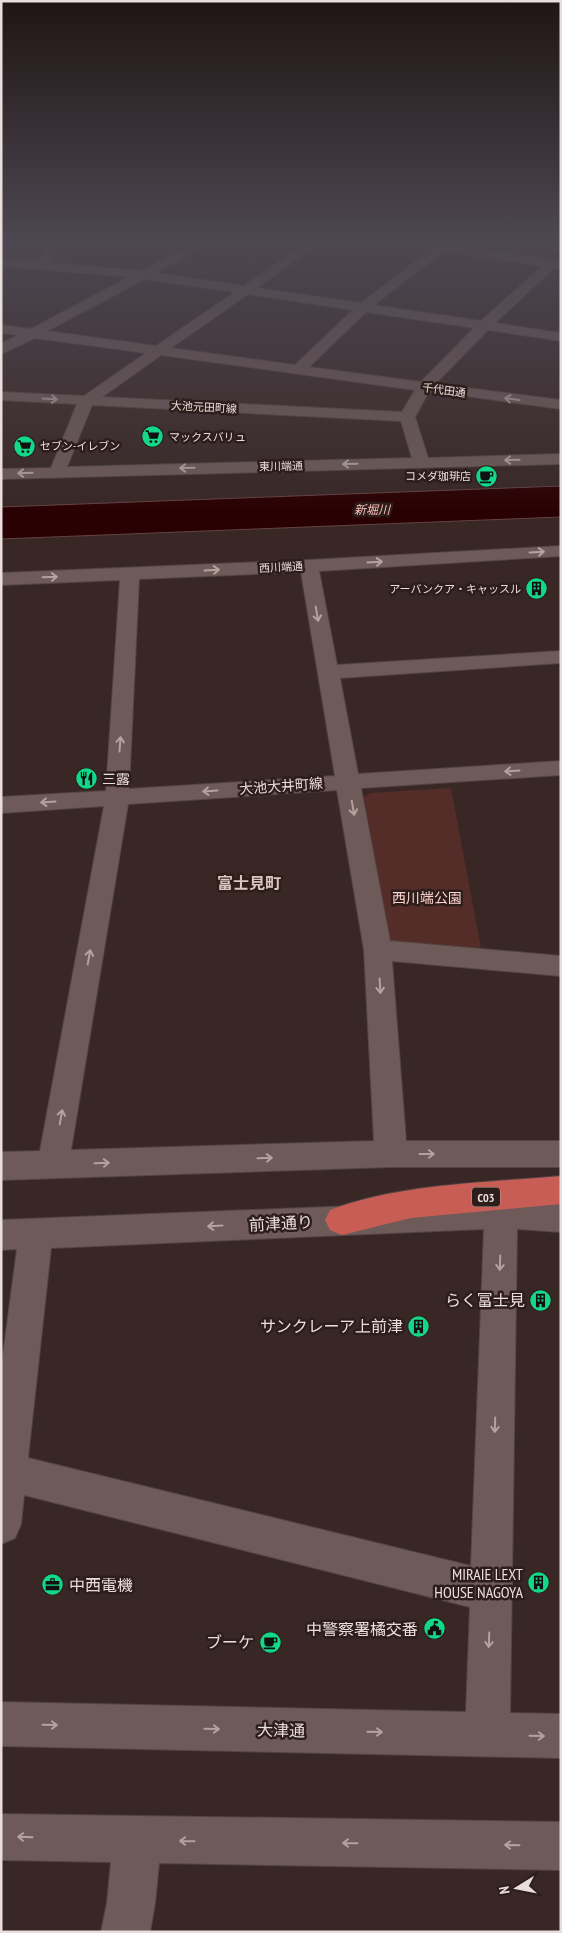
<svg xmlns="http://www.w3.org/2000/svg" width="562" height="1933" viewBox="0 0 562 1933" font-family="'PT Sans Narrow','Noto Sans JP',sans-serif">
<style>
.green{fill:#542d29}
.water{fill:#2a0102;stroke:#644344}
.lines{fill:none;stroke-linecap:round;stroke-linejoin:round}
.minor-casing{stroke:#534544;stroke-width:2}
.highway-casing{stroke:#534544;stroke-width:2}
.minor{fill:#6e5a58;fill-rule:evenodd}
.highway{fill:#c85d55;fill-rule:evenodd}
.rail{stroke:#8c7d7c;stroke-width:2;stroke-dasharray:4 2;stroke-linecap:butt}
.oneway{stroke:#b2a3a1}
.labels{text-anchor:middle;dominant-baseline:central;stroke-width:5;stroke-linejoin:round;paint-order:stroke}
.far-street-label{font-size:11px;fill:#eadedd;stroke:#2d1d1b}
.far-poi-label{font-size:11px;fill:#eadedd;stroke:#2d1d1b;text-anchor:start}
.far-water-label{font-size:12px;font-style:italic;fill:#fcc0b9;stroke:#2d1d1b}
.shield{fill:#2d1d1b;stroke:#b1a4a3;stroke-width:1}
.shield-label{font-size:12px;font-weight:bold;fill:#eadedd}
.poi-label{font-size:14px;fill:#eadedd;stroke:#2d1d1b;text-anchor:start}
.street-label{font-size:14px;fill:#eadedd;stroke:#2d1d1b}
.park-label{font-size:14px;fill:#fcd3ce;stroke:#2d1d1b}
.quarter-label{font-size:16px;font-weight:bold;fill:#dbc5c2;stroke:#2d1d1b}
.near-street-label{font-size:16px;fill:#eadedd;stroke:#2d1d1b}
.near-poi-label{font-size:16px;fill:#eadedd;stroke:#2d1d1b;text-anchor:end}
</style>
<rect width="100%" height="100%" fill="#382725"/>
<path class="green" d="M451,788L482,954L390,942L364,797L370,793Z"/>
<path class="water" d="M561,486V517L1,539V507Z"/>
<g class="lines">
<defs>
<g id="minor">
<path d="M50,242H61L50,263L141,271L197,242H210L156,273L244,286L308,242H320L257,288L361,303L432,249L406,245L401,242H427L561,261V269L554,268L495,323L561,333V341L488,330L435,384L561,400V409L429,391L415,417L428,458L561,454V464L1,479V469L51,468L77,404L1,400V392L84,396L146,353L35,338L1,354V344L18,335L1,333V325L31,329L129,277L1,266V258L39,262ZM444,251L542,266L481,321L374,305ZM145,279L235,292L156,346L47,331ZM248,294L353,310L295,365L171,348ZM366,312L474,328L421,382L309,367ZM161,355L415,390L402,412L102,397ZM92,405L401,421L412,458L67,467Z"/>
<path d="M561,546V556L319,571L337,665L561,651V663L340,678L358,774L561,761V775L361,788L390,941L561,956V976L392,961L406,1141H561V1167H391L1,1180V1152L40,1151L104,806L1,813V797L106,791L120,580L1,585V573L309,560ZM301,572L335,776L129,789L139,579ZM337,790L364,950L374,1141L71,1150L128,804Z"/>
<path d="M501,1200L561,1202V1232L517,1229L510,1713L561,1714V1758L1,1746V1702L466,1712L470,1607L24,1495L21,1524L15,1538L1,1544V1370L17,1249L1,1250V1220ZM484,1229L471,1566L28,1458L51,1248Z"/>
<path d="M1,1814L561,1822V1870L159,1863L155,1903L150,1932H101L107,1903L111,1862L1,1860Z"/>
</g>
<path id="highway" d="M561,1176V1204L411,1218L342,1235L330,1230L325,1220L330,1210C403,1183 485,1183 561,1176Z"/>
</defs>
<use href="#minor" class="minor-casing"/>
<use href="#highway" class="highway-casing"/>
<use href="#minor" class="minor"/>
<use href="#highway" class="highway"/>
<path class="rail" d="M511,242L561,249"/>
</g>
<defs><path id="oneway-shaft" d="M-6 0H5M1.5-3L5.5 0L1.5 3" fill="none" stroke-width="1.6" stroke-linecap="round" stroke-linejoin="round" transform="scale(1.25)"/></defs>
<g class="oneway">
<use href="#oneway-shaft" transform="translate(50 399) rotate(3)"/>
<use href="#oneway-shaft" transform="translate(512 399) rotate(-172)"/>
<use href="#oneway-shaft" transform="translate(512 460) rotate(179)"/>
<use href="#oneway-shaft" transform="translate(350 464) rotate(179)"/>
<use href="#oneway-shaft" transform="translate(187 468) rotate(179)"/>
<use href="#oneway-shaft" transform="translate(25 473) rotate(178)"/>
<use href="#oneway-shaft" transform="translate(537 552) rotate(-3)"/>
<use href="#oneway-shaft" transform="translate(375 562) rotate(-3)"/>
<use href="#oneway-shaft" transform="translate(212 570) rotate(-3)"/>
<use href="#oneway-shaft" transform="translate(50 577) rotate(-2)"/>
<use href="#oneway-shaft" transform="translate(317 614) rotate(80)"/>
<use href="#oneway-shaft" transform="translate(120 744) rotate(-86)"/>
<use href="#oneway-shaft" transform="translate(512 771) rotate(176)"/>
<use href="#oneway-shaft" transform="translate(210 791) rotate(176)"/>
<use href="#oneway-shaft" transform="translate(48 802) rotate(176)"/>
<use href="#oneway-shaft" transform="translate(353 808) rotate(80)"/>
<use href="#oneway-shaft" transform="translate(89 957) rotate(-80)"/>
<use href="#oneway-shaft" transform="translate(380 986) rotate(87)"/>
<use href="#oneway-shaft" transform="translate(61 1117) rotate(-80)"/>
<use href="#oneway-shaft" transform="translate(427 1154)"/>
<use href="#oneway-shaft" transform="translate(265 1158) rotate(-2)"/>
<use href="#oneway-shaft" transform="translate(102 1163) rotate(-2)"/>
<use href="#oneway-shaft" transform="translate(215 1226) rotate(177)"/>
<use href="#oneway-shaft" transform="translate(500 1263) rotate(92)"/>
<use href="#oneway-shaft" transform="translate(495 1425) rotate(92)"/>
<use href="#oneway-shaft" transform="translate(489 1640) rotate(92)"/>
<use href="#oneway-shaft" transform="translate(50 1725) rotate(1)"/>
<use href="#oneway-shaft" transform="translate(212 1729) rotate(1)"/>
<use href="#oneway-shaft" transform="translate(375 1732) rotate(1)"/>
<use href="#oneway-shaft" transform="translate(537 1736) rotate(1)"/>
<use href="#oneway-shaft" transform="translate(25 1837) rotate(-178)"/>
<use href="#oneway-shaft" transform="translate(187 1841) rotate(-179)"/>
<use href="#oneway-shaft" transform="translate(350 1843) rotate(-179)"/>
<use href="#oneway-shaft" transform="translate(512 1845) rotate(-179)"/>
</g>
<linearGradient id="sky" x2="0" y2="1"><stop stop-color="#1f1514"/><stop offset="0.47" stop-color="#4d4751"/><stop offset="1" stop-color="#4d4751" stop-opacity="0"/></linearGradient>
<rect width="562" height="512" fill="url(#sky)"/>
<defs>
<symbol id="supermarket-disc" viewBox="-11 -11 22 22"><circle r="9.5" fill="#12d98a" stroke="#2d1d1b"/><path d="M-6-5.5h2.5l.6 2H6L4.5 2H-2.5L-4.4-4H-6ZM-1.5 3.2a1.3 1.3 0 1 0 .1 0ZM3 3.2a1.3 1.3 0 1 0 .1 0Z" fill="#111"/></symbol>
<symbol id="cafe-disc" viewBox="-11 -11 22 22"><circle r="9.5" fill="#12d98a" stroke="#2d1d1b"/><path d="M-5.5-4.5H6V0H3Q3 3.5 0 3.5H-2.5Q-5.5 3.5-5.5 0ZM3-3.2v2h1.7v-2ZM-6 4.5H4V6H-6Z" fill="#111"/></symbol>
<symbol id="building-disc" viewBox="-11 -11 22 22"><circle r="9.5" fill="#12d98a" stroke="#2d1d1b"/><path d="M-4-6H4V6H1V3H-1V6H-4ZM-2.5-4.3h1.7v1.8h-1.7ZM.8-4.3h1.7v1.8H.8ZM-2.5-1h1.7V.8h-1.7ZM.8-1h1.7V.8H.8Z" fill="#111"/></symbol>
<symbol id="restaurant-disc" viewBox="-11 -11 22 22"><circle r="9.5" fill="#12d98a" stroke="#2d1d1b"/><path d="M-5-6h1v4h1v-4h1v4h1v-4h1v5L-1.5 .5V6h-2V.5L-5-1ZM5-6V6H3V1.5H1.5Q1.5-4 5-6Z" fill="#111"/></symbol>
<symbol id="office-disc" viewBox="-11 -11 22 22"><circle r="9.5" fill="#12d98a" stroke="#2d1d1b"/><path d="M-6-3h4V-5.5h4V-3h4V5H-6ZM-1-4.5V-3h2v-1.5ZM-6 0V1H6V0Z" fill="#111"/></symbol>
<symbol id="civic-disc" viewBox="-11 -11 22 22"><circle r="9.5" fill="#12d98a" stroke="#2d1d1b"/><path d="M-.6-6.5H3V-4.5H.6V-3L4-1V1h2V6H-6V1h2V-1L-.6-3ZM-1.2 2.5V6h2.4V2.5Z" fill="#111"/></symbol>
</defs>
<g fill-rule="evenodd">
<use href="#supermarket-disc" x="140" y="424" width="25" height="25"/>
<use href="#supermarket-disc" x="12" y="434" width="25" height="25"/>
<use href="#cafe-disc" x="474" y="464" width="25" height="25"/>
<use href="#building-disc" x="524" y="576" width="25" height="25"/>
<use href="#restaurant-disc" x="74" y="766" width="25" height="25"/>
<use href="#building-disc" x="528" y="1288" width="25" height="25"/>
<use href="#building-disc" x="406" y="1314" width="25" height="25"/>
<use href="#building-disc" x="526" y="1570" width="25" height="25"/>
<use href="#office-disc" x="40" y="1572" width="25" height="25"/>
<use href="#civic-disc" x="422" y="1616" width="25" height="25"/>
<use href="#cafe-disc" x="258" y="1630" width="25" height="25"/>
</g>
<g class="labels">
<g class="far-street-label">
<text transform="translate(444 390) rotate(8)">千代田通</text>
<text transform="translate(204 407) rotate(3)">大池元田町線</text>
<text transform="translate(281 466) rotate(-1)">東川端通</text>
<text transform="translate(281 567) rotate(-3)">西川端通</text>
</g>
<g class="far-poi-label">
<text x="169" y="437">マックスバリュ</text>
<text x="40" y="446">セブン-イレブン</text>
<text x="471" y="476" text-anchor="end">コメダ珈琲店</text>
<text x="521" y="589" text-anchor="end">アーバンクア・キャッスル</text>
</g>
<g class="far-water-label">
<text x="372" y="509">新堀川</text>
</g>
<rect class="shield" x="472" y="1187.5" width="28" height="19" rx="4"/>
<g class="shield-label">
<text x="486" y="1197">C03</text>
</g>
<g class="poi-label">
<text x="102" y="779">三露</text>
</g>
<g class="street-label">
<text transform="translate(281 786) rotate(-4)">大池大井町線</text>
</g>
<g class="park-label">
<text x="427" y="898">西川端公園</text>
</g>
<g class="quarter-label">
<text x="249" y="883">富士見町</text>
</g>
<g class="near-street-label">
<text transform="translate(281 1223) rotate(-3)">前津通り</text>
<text transform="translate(281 1730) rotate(1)">大津通</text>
</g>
<g class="near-poi-label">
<text x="525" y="1300">らく富士見</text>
<text x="403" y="1326">サンクレーア上前津</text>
<text x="523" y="1574">MIRAIE LEXT<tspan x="523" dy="18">HOUSE NAGOYA</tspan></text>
<text x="69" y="1585" text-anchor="start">中西電機</text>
<text x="418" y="1629">中警察署橘交番</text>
<text x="254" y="1642">ブーケ</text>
</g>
</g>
<rect width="562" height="1933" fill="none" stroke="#eadedd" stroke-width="5"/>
<g transform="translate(517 1888) rotate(260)" stroke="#2d1d1b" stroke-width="4" paint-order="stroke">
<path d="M0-4L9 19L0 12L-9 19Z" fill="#eadedd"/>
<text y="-8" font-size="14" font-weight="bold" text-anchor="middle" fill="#eadedd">N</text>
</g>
</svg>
